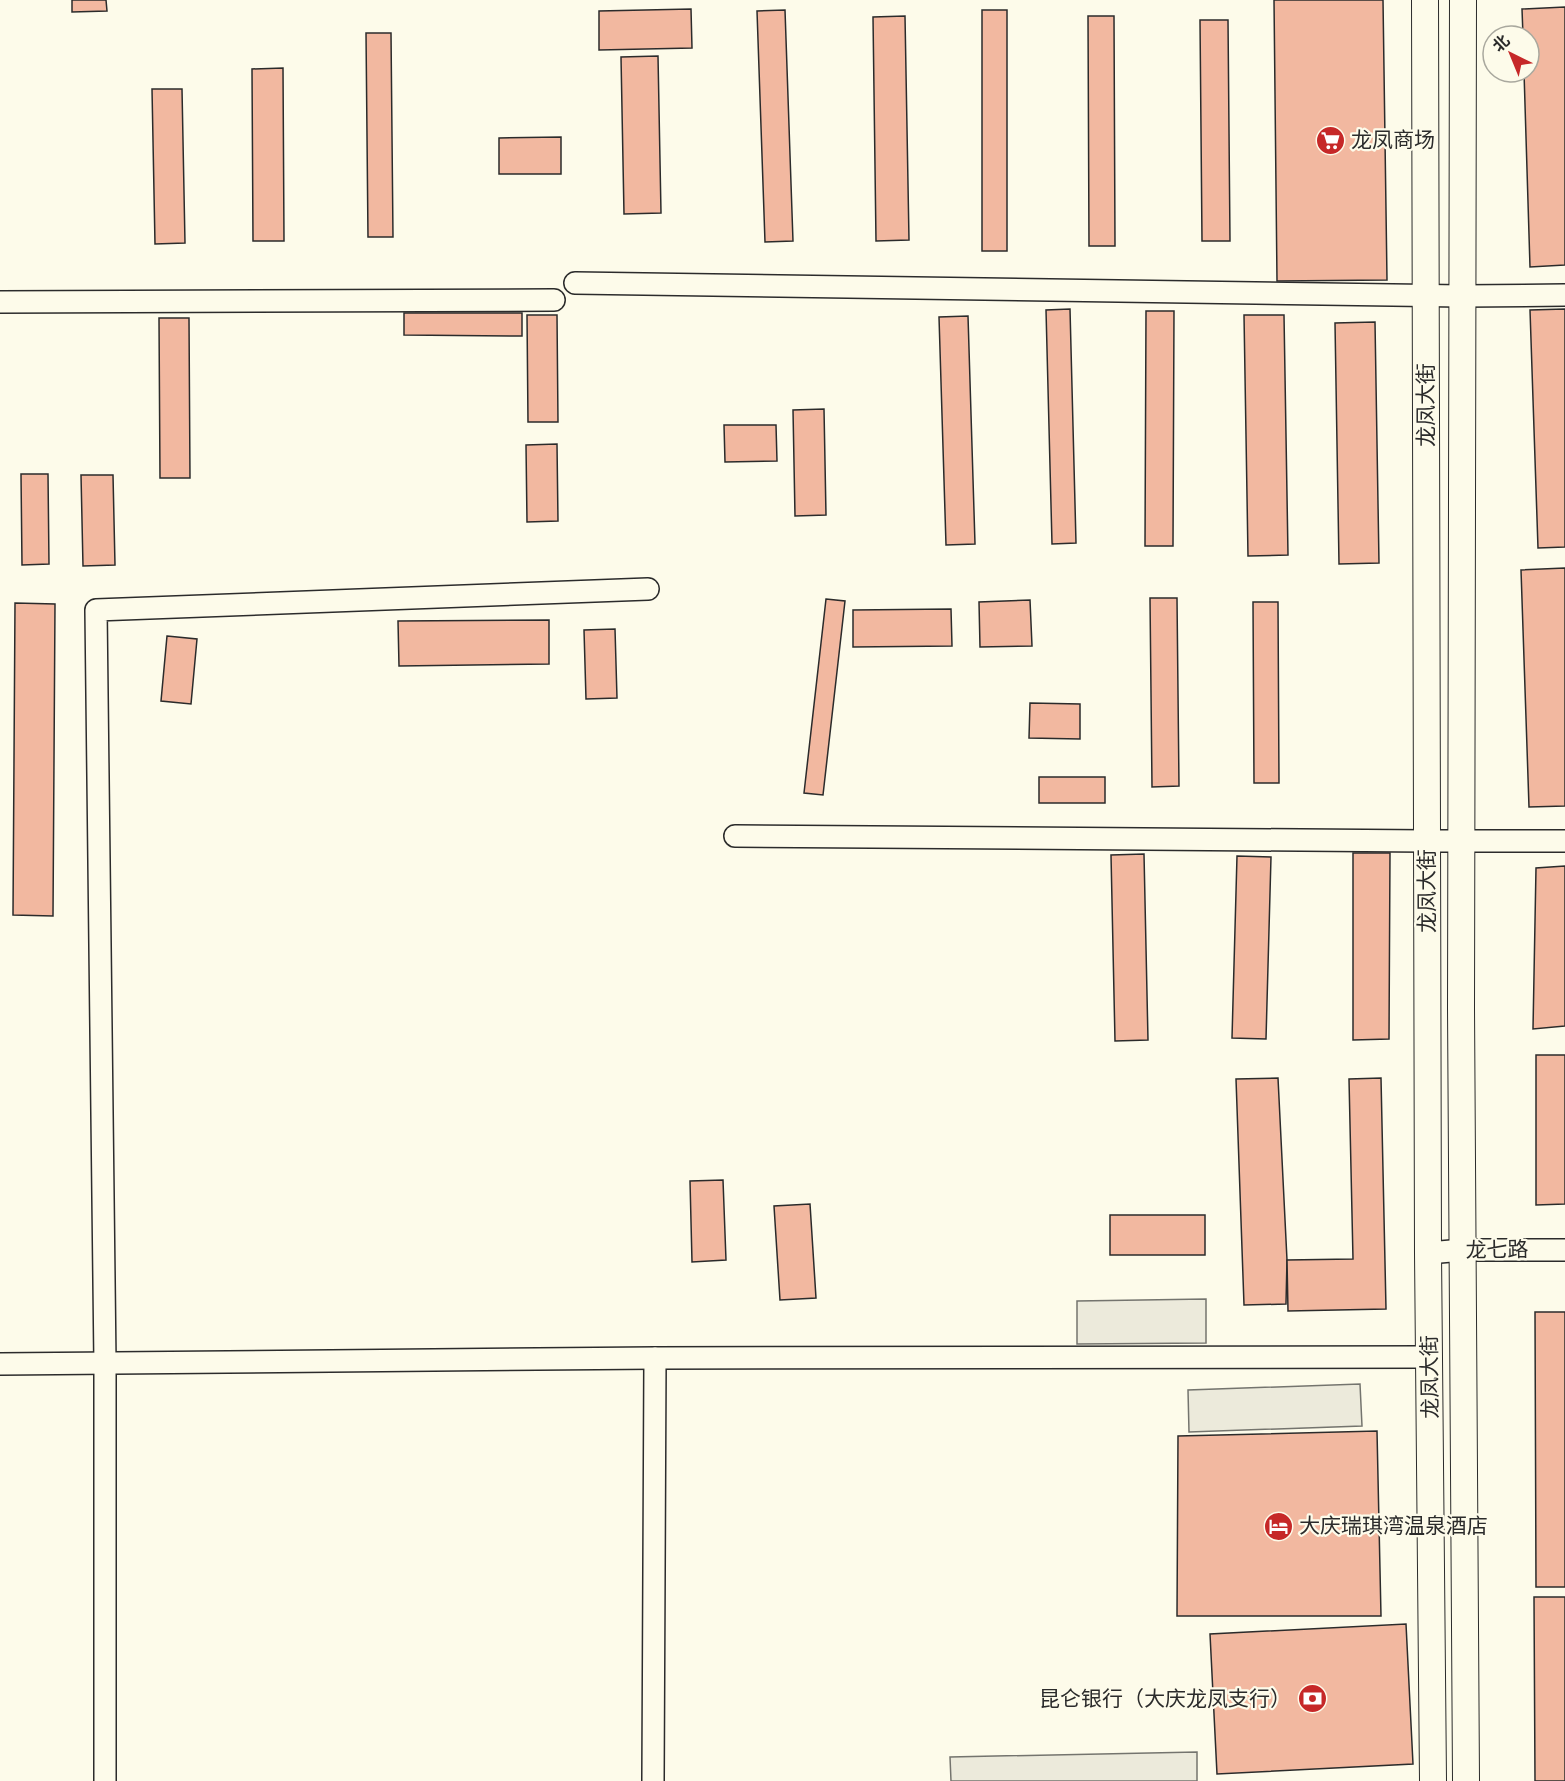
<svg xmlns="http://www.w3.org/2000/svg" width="1565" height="1781" viewBox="0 0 1565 1781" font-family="'Crimson Pro','Noto Sans SC',serif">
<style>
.parking{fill:#eceadb;stroke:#74746e;stroke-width:1.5}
.building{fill:#f2b8a0;stroke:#2b2b2b;stroke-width:1.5}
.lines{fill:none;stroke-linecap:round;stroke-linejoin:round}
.minor-casing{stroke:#2b2b2b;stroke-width:24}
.major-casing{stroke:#2b2b2b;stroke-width:28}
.minor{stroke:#fdfbea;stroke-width:21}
.major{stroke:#fdfbea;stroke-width:26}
.labels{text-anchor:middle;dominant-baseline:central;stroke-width:4.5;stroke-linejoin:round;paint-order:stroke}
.poi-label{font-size:21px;fill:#2b2b2b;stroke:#fdfbea;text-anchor:start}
.street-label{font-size:21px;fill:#2b2b2b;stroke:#fdfbea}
</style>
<rect width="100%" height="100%" fill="#fdfbea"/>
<g class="parking">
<path d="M1206,1299V1343L1077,1344V1301Z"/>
<path d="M1360,1384L1362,1426L1189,1432L1188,1390Z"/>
<path d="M1197,1752V1781H951L950,1757Z"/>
</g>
<g class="building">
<path d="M72,0H106L107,11L72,12Z"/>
<path d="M1274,0H1383L1387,280L1277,281Z"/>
<path d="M1565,7V265L1530,267L1524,72H1529V36H1523L1522,9Z"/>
<path d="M691,9L692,48L599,50V11Z"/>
<path d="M785,10L793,241L765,242L757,11Z"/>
<rect x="982" y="10" width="25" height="241"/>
<path d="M905,16L909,240L876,241L873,17Z"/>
<path d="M1088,16H1114L1115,246H1089Z"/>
<path d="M1200,20H1228L1230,241H1202Z"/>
<path d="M366,33H391L393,237H368Z"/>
<path d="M658,56L661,213L624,214L621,57Z"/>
<path d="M283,68L284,241H253L252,69Z"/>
<path d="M152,89H182L185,243L155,244Z"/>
<path d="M561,137V174H499V138Z"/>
<path d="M1070,309L1076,543L1052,544L1046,310Z"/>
<path d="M1565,309V547L1538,548L1530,310Z"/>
<path d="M1146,311H1174L1173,546H1145Z"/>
<path d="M404,313H522V336L404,335Z"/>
<path d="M527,315H557L558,422H528Z"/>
<path d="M1244,315H1284L1288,555L1248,556Z"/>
<path d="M968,316L975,544L946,545L939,317Z"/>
<path d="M159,318H189L190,478H160Z"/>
<path d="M1375,322L1379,563L1339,564L1335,323Z"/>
<path d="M824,409L826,515L795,516L793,410Z"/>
<path d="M724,425H776L777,461L725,462Z"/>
<path d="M557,444L558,521L527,522L526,445Z"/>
<path d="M21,474H48L49,564L22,565Z"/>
<path d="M81,475H113L115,565L83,566Z"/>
<path d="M1565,568V806L1529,807L1521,570Z"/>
<path d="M1150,598H1177L1179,786L1152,787Z"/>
<path d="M826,599L845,601L823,795L804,793Z"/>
<path d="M1030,600L1032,646L980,647L979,602Z"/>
<path d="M1253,602H1278L1279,783H1254Z"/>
<path d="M15,603L55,604L53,916L13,915Z"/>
<path d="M951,609L952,646L853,647V610Z"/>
<path d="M549,620V664L399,666L398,621Z"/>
<path d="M615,629L617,698L586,699L584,630Z"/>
<path d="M167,636L197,639L191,704L161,701Z"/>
<path d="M1030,703L1080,704V739L1029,738Z"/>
<rect x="1039" y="777" width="66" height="26"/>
<path d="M1353,853H1390L1389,1039L1353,1040Z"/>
<path d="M1144,854L1148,1040L1115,1041L1111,855Z"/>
<path d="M1237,856L1271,857L1266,1039L1232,1038Z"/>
<path d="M1565,866V1026L1533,1029L1536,868Z"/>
<path d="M1536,1055H1565V1204L1536,1205Z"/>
<path d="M1278,1078L1287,1260L1286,1304L1244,1305L1236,1079Z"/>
<path d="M1381,1078L1386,1309L1288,1311L1287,1260L1353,1259L1349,1079Z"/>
<path d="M723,1180L726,1260L692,1262L690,1181Z"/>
<path d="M810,1204L816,1298L780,1300L774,1206Z"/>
<rect x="1110" y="1215" width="95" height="40"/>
<path d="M1535,1312H1565V1587H1536Z"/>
<path d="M1377,1431L1381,1616H1177L1178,1436Z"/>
<path d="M1534,1597H1565V1781H1535Z"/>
<path d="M1406,1624L1413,1764L1217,1774L1210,1634Z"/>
</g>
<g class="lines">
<defs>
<g id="minor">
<path d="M575,283L1462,296L1565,295"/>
<path d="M0,302L554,300"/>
<path d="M735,836L1427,841H1565"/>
<path d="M1428,1253L1463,1250H1565"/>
<path d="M0,1364L655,1358L1429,1357"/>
<path d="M105,1781V1364L96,610L648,589"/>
<path d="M653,1781L655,1358"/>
</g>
<g id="major">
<path d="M1425,0L1428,1253L1433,1781"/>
<path d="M1463,0L1461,1008L1466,1781"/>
</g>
</defs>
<use href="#minor" class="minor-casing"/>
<use href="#major" class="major-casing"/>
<use href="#minor" class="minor"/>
<use href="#major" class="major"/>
</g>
<defs>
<symbol id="supermarket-disc" viewBox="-11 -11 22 22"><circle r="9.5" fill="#c62828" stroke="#fdfbea"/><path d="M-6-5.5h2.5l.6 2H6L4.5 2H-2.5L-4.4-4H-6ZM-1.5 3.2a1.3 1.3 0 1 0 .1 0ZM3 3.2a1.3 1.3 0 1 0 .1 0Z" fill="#fff"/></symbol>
<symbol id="hotel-disc" viewBox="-11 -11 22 22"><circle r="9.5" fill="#c62828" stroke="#fdfbea"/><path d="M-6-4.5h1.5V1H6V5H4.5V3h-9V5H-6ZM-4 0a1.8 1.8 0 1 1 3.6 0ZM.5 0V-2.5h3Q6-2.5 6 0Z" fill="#fff"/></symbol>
<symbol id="bank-disc" viewBox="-11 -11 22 22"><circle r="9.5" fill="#c62828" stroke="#fdfbea"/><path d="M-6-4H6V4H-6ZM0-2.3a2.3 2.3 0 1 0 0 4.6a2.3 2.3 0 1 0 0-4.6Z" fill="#fff"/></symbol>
</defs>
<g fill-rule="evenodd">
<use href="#supermarket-disc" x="1314" y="124" width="33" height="33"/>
<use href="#hotel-disc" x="1262" y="1510" width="33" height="33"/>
<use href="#bank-disc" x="1296" y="1682" width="33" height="33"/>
</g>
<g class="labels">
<g class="poi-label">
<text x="1351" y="140">龙凤商场</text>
<text x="1299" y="1526">大庆瑞琪湾温泉酒店</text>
<text x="1291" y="1699" text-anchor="end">昆仑银行（大庆龙凤支行）</text>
</g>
<g class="street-label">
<text transform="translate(1426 405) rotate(-90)">龙凤大街</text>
<text transform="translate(1427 891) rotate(-90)">龙凤大街</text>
<text transform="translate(1497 1250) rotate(-1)">龙七路</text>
<text transform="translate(1430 1377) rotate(-91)">龙凤大街</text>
</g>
</g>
<g transform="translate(1511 54) rotate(317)"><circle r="28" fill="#fdfbea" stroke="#a9a89e" stroke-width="1.5"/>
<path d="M0-4.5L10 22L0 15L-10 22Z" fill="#c62828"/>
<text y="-9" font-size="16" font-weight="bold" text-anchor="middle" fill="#2b2b2b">北</text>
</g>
</svg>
